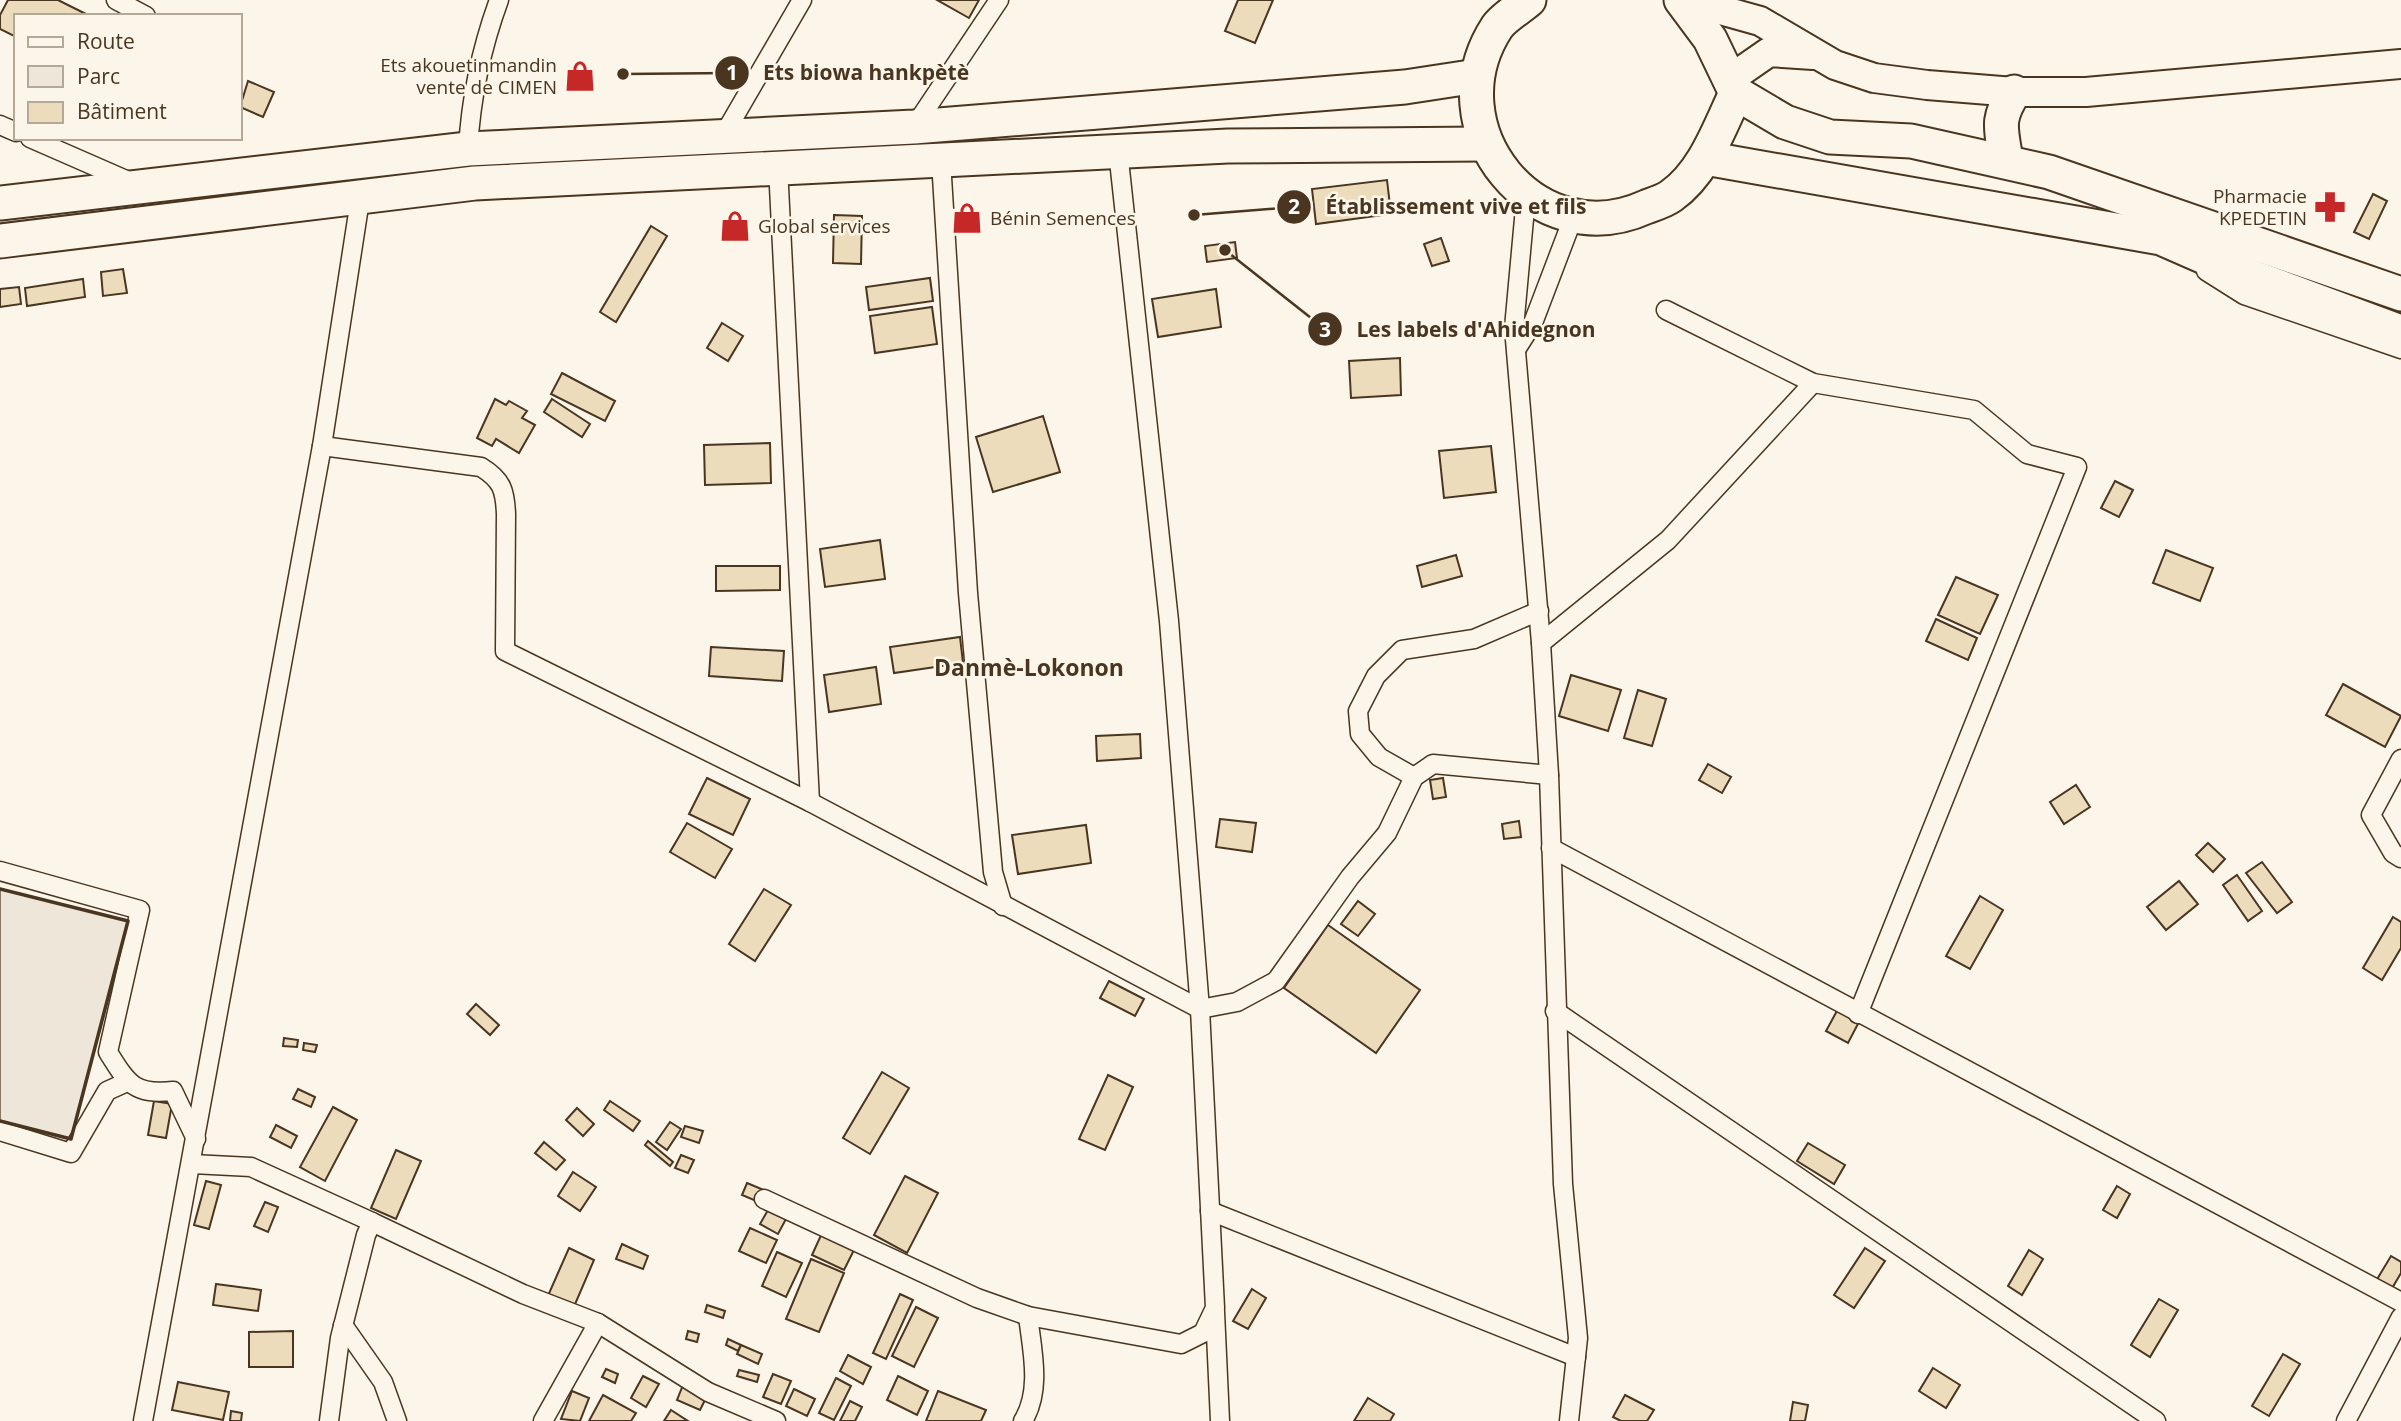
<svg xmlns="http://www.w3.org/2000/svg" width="2401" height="1421" viewBox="0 0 2401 1421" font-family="'Open Sans',sans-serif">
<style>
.green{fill:#ede6d9;stroke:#887966;stroke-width:2}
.building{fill:#ecdcbc;stroke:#4a3520;stroke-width:2}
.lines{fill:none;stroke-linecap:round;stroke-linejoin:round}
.street-casing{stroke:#4a3520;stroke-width:21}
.primary-casing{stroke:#4a3520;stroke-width:32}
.highway-casing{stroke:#4a3520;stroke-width:37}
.street{stroke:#fbf6e9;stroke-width:18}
.primary{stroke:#fbf6e9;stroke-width:28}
.highway{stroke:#fbf6e9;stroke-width:33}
.wall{stroke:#4a3520;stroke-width:3.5}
.labels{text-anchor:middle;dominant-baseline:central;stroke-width:5;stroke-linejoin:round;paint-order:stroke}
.poi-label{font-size:19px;fill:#4a3520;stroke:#fbf6e9;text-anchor:end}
.quarter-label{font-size:23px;font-weight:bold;fill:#4a3520;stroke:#fbf6e9}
.leader{fill:none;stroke:#4a3520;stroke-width:2.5}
.callout-dot{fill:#4a3520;stroke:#fbf6e9;stroke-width:2.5}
.mark-label{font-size:21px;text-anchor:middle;font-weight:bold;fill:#fff}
.callout-label{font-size:21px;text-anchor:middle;font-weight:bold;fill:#4a3520;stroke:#fbf6e9;stroke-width:5;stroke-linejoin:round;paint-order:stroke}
</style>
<rect width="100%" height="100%" fill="#fbf6e9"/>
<path class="green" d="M0,889L128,921L71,1139L0,1121Z"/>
<g class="building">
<path d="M8,0H58L90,16H16V37L0,29V15Z"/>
<path d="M937,0H979L969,18Z"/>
<path d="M1238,0H1273L1255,43L1225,31Z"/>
<path d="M248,81L274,92L263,117L240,107Z"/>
<path d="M1387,180L1391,214L1316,224L1312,189Z"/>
<path d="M2373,194L2387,201L2369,239L2354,232Z"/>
<path d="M834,215L862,216L861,264L833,263Z"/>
<path d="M651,226L667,236L616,322L600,312Z"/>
<path d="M1441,238L1449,261L1432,266L1424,244Z"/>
<path d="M1235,242L1237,258L1207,262L1205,246Z"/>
<path d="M123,269L127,293L103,296L101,272Z"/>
<path d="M930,278L933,301L869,310L866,287Z"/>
<path d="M83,279L85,297L27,306L25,288Z"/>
<path d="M19,287L21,304L0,307V289Z"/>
<path d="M1216,289L1221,327L1158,337L1152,299Z"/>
<path d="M932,307L937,344L875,353L870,316Z"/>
<path d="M722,323L743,336L728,361L707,348Z"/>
<path d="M1400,358L1401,395L1351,398L1349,361Z"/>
<path d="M562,373L615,401L605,421L551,394Z"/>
<path d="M495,399L506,405L509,401L527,411L522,418L535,425L519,453L496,439L492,446L477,438Z"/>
<path d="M552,399L590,424L582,437L544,412Z"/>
<path d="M1043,416L1060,472L993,492L976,437Z"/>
<path d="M770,443L771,483L705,485L704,445Z"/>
<path d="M1491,446L1496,492L1444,498L1439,451Z"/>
<path d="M2115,481L2133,490L2119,517L2101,508Z"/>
<path d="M880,540L885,579L825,587L820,549Z"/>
<path d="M2166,550L2213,568L2200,601L2153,583Z"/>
<path d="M1456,555L1462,576L1422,587L1417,566Z"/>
<path d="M716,566H780V590L716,591Z"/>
<path d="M1956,577L1998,595L1980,634L1938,615Z"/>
<path d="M1936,619L1977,638L1968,660L1926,641Z"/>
<path d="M960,637L963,663L894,673L890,647Z"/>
<path d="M711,647L784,651L782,681L709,676Z"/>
<path d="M876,667L881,704L829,712L824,675Z"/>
<path d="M1571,675L1621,690L1608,731L1559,716Z"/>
<path d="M2343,684L2401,716L2385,747L2326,715Z"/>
<path d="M1638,690L1666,699L1652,746L1624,738Z"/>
<path d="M1140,734L1141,758L1097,761L1096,736Z"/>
<path d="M1708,764L1731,777L1722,793L1699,780Z"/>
<path d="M707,778L750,799L733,835L689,814Z"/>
<path d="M1443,778L1446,797L1433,799L1430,780Z"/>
<path d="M2076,785L2090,807L2064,824L2050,802Z"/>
<path d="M1220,819L1256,823L1252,852L1216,847Z"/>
<path d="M1519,821L1521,837L1504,839L1502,824Z"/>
<path d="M687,823L732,849L715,878L670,852Z"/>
<path d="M1086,825L1091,863L1018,874L1012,835Z"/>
<path d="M2208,843L2225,859L2213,872L2196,855Z"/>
<path d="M2262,862L2292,902L2277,913L2246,873Z"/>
<path d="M2237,875L2262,911L2248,921L2223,885Z"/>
<path d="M2179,881L2198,904L2166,930L2147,907Z"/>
<path d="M764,889L791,905L755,961L729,944Z"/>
<path d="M1980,896L2003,910L1970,969L1946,956Z"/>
<path d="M1358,901L1375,914L1358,936L1341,924Z"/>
<path d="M2393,917L2401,922V948L2382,980L2363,968Z"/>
<path d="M1328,925L1420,990L1376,1053L1284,988Z"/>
<path d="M1109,981L1144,999L1135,1016L1100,998Z"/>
<path d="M476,1004L499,1025L490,1035L467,1014Z"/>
<path d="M1838,1009L1860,1020L1848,1043L1826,1031Z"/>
<path d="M284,1038L298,1040L297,1047L283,1046Z"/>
<path d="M304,1043L317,1045L315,1052L303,1050Z"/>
<path d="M882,1072L909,1088L870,1154L843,1138Z"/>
<path d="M1108,1075L1133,1087L1105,1150L1079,1139Z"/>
<path d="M298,1089L315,1097L311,1107L293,1099Z"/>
<path d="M154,1101L172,1104L166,1138L148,1135Z"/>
<path d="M610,1101L640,1121L633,1131L604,1110Z"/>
<path d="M333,1107L357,1120L325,1181L300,1167Z"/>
<path d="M577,1108L594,1124L583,1136L566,1120Z"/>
<path d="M670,1122L681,1129L667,1150L656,1142Z"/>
<path d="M276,1125L297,1136L291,1148L270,1137Z"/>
<path d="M685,1126L703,1131L699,1143L681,1137Z"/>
<path d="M648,1141L673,1162L670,1166L645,1145Z"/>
<path d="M544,1142L565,1160L556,1170L535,1153Z"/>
<path d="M1808,1143L1845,1165L1834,1184L1797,1161Z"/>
<path d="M396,1150L421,1161L396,1219L371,1208Z"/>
<path d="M681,1155L694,1160L688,1173L675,1168Z"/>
<path d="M573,1172L596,1187L580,1211L558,1196Z"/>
<path d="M905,1176L938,1193L907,1253L874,1235Z"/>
<path d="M206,1181L221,1185L209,1229L194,1225Z"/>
<path d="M747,1183L766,1191L761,1203L742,1195Z"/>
<path d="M2117,1186L2130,1194L2117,1218L2103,1210Z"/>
<path d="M265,1202L278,1207L268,1232L254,1226Z"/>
<path d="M768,1210L786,1219L778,1234L760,1224Z"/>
<path d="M750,1228L777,1240L766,1263L739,1251Z"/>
<path d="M822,1233L855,1248L844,1270L812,1255Z"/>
<path d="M622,1244L648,1256L643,1269L616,1259Z"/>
<path d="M569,1248L594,1260L573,1309L547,1298Z"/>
<path d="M1865,1248L1885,1261L1854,1308L1834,1295Z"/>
<path d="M2029,1250L2043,1259L2022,1295L2008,1286Z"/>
<path d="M777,1252L802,1263L786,1297L762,1286Z"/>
<path d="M2391,1256L2401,1262V1273L2391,1290L2376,1281Z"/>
<path d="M811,1259L844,1273L819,1332L786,1319Z"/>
<path d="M216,1284L261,1290L258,1311L213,1305Z"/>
<path d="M1252,1289L1266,1298L1248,1329L1233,1321Z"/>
<path d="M900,1294L913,1300L886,1359L873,1353Z"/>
<path d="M2159,1299L2178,1310L2150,1357L2131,1345Z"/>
<path d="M707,1305L725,1311L723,1318L705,1312Z"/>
<path d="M916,1307L938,1318L914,1367L892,1356Z"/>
<path d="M293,1331V1367H249V1332Z"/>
<path d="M688,1331L699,1334L697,1342L686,1339Z"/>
<path d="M728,1339L741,1345L738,1351L726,1345Z"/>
<path d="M741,1345L762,1354L758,1364L737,1354Z"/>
<path d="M2283,1354L2300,1364L2269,1416L2252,1406Z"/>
<path d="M848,1355L871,1367L863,1384L840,1371Z"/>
<path d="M1933,1368L1960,1385L1946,1408L1919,1391Z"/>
<path d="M606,1369L618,1374L615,1383L602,1377Z"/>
<path d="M739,1370L759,1375L757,1382L737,1376Z"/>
<path d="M773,1374L791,1381L781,1404L763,1397Z"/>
<path d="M643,1376L659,1384L646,1407L631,1398Z"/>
<path d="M898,1376L928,1391L917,1415L887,1400Z"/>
<path d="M836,1378L851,1386L834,1420L819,1413Z"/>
<path d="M178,1382L229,1392L223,1420L172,1410Z"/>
<path d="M683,1385L707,1396L700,1410L677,1400Z"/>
<path d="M794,1389L815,1399L807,1416L786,1406Z"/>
<path d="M572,1391L589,1398L580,1421L561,1419Z"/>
<path d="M938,1391L986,1410L981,1421H926Z"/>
<path d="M603,1395L636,1413L631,1421H589Z"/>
<path d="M1625,1395L1654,1410L1647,1421H1621L1613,1417Z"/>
<path d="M1368,1398L1394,1414L1390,1421H1354Z"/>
<path d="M850,1401L862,1407L855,1421H840Z"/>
<path d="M1793,1402L1808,1405L1805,1421H1790Z"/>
<path d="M671,1410L688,1421H664Z"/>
<path d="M231,1411L242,1413L241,1421H230Z"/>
</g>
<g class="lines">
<defs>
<g id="street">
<path d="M116,0L146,16"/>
<path d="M0,125L16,132"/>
<path d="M914,127L999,0"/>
<path d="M723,136L802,0"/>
<path d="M30,138L133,183"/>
<path d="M468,149C471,97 481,49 499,0"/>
<path d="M941,161L968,593L993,872L1003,906"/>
<path d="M778,167L810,802"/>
<path d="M1526,197L1514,328L1541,643L1549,775L1563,1184L1578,1338L1569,1421"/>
<path d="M2206,271L2244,295L2401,349"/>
<path d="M1666,310L1813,383L1974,410L2027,454L2077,467L1858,1014"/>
<path d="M1517,348L1533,323L1573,218"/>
<path d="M322,446L481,467C502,480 505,490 506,514L505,651L810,802L1200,1009L1237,1002L1276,981L1350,877L1387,833L1414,777L1433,764L1549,775"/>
<path d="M1541,643L1668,540L1813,383"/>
<path d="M2401,759L2371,815L2393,853L2401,858"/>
<path d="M1414,777L1379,757L1360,734L1358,711L1376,676L1402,650L1474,639L1539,611"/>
<path d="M1551,848L2401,1302"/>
<path d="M0,871L140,910L108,1052C128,1084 134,1095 173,1091L196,1139"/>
<path d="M1555,1011L2156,1421"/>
<path d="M0,1131L71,1153L107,1091L127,1082"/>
<path d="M192,1164L251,1167L372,1222"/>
<path d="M764,1199L977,1298L1028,1316L1181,1344L1203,1333L1215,1308L1200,1009L1169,621L1118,151"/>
<path d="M1210,1211L1576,1357"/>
<path d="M1215,1312L1220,1421"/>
<path d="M343,1325L383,1382L397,1421"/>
<path d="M143,1421L322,446L360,200"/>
<path d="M329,1421L340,1338L366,1235L372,1222L523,1294L598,1323L708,1392L776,1421"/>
<path d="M543,1421L598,1323"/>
<path d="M1023,1421C1042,1390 1032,1350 1028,1316"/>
<path d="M2346,1421L2401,1317"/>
</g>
<g id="primary">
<path d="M1685,0L1760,21L1835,65L1874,78L1927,85L2014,92H2086L2401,64"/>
<path d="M1730,79L1769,52L1813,55"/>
</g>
<g id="highway">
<path d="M1529,0C1520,8 1504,17 1497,27C1431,128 1536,257 1646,207C1654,204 1664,201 1671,196C1704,173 1719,129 1736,93"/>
<path d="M1681,0L1710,39L1736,93L1785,122L1830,137L1911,141L2049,172L2401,294"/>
<path d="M1705,158L2161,238L2234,270L2401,332"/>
<path d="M2006,160C2001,128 1996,120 2014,92"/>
<path d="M0,203L468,149L914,127L1405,87L1477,76"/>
<path d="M0,241L475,183L1228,146L1484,144"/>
</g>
</defs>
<use href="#street" class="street-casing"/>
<use href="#primary" class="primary-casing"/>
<use href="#highway" class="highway-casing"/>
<use href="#street" class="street"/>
<use href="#primary" class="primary"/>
<use href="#highway" class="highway"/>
<path class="wall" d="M0,889L128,921L71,1139L0,1121"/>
</g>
<defs>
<symbol id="shop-bare" viewBox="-9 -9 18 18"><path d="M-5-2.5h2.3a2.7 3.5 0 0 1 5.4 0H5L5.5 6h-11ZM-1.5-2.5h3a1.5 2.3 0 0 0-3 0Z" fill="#c62828" stroke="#fbf6e9" stroke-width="2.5" paint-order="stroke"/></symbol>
<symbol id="pharmacy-bare" viewBox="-9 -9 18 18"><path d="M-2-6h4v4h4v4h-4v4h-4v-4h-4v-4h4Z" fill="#c62828" stroke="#fbf6e9" stroke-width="2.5" paint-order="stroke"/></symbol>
</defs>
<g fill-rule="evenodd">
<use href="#shop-bare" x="558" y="54" width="44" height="44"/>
<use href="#pharmacy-bare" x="2308" y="185" width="44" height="44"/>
<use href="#shop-bare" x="945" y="196" width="44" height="44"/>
<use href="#shop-bare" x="713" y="204" width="44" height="44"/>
</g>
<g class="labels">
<g class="poi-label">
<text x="557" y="65">Ets akouetinmandin<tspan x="557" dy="22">vente de CIMEN</tspan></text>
<text x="2307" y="196">Pharmacie<tspan x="2307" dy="22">KPEDETIN</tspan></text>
<text x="990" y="218" text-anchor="start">Bénin Semences</text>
<text x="758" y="226" text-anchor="start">Global services</text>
</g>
<g class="quarter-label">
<text x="1029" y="667">Danmè-Lokonon</text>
</g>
</g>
<path class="leader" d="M623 74L732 73M1194 215L1294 207M1225 250L1325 329"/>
<g class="callout-dot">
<circle cx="623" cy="74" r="7"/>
<circle cx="1194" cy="215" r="7"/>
<circle cx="1225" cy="250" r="7"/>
<circle cx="732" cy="73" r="18"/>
<circle cx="1294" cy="207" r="18"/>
<circle cx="1325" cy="329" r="18"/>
</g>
<g class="mark-label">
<text x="732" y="80">1</text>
<text x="1294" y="214">2</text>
<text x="1325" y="337">3</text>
</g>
<g class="callout-label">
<text x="866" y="80">Ets biowa hankpètè</text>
<text x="1456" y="214">Établissement vive et fils</text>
<text x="1476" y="337">Les labels d'Ahidegnon</text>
</g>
<rect x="14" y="14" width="228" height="126" fill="#fbf6e9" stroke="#b4a999" stroke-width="2"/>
<rect x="28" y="37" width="35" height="10" fill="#fbf6e9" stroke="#b4a999" stroke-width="2"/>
<text x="77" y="49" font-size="21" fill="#4a3520">Route</text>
<rect x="28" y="66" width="35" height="21" fill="#ede6d9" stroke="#b4a999" stroke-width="2"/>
<text x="77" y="84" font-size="21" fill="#4a3520">Parc</text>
<rect x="28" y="102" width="35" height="21" fill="#ecdcbc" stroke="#b4a999" stroke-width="2"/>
<text x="77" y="119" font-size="21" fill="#4a3520">Bâtiment</text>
</svg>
